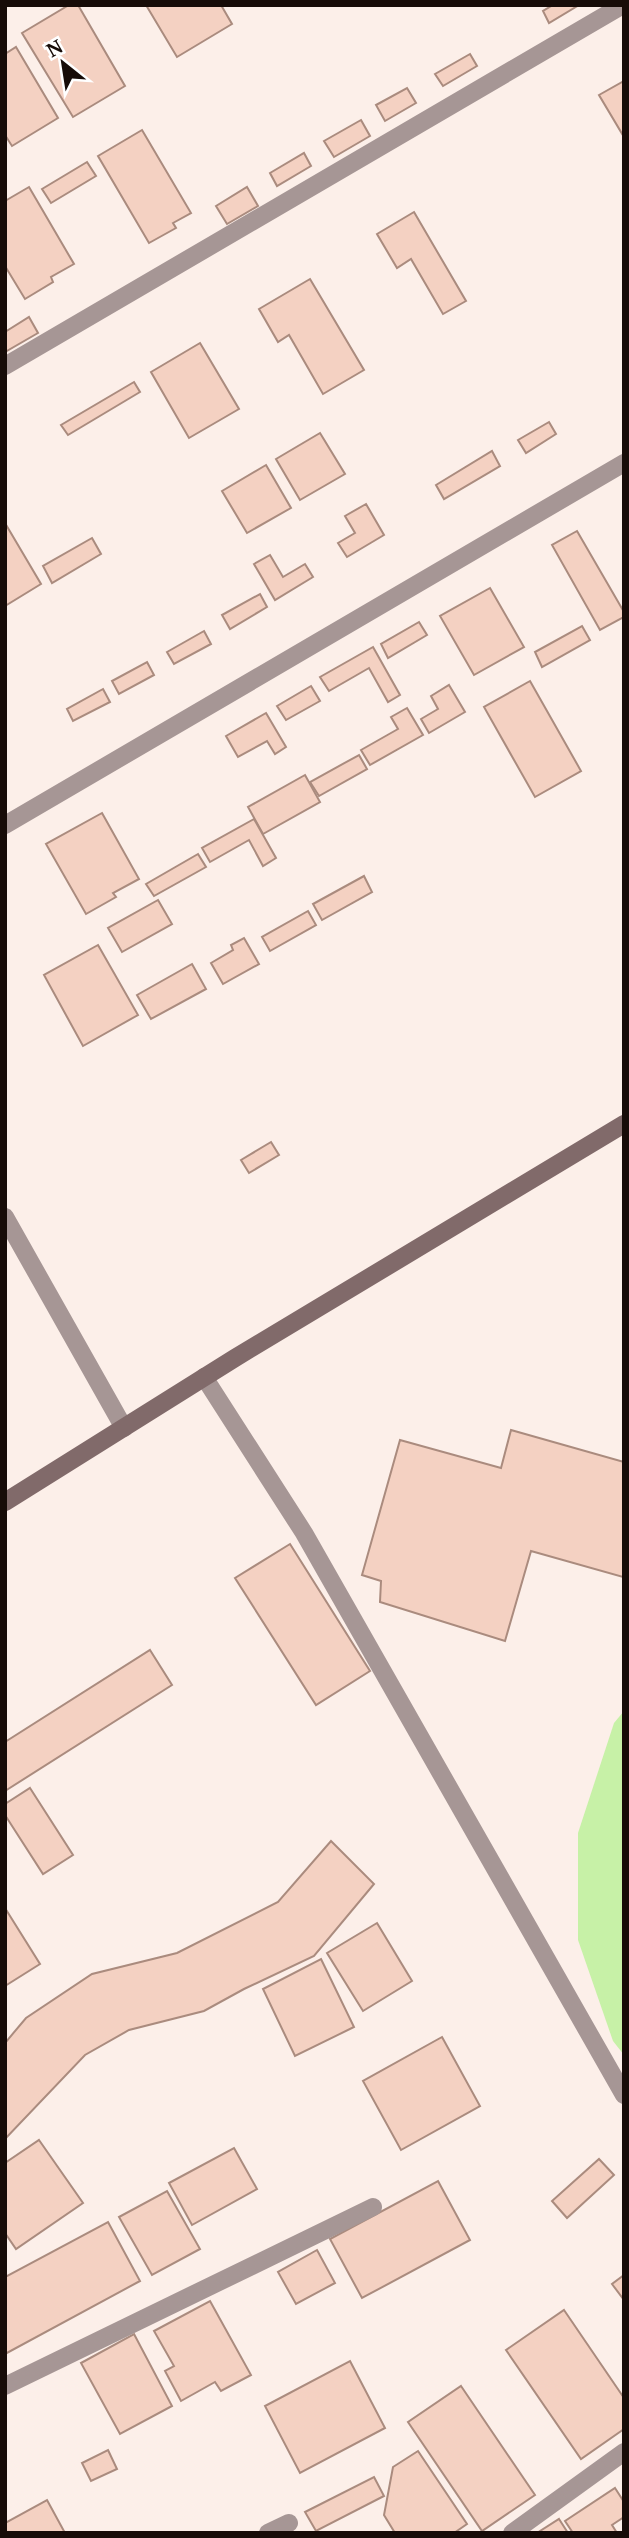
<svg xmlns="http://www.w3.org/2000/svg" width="629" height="2538" viewBox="0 0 629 2538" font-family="'Noto Serif',serif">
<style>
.green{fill:#c7f1a7}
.building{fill:#f4d1c2;stroke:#aa8b7e;stroke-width:2}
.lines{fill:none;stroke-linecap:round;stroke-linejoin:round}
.minor{stroke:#a69695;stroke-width:18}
.secondary{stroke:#816a6a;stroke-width:18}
</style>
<rect width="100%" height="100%" fill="#fcefe9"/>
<path class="green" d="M624,1711V2055L613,2041L578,1940V1833L614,1723Z"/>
<g class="building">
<path d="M69,5H78L125,86L73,117L22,33Z"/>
<path d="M146,5H221L232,24L177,57Z"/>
<path d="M553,5H579L549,23L543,11Z"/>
<path d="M16,47L58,118L12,146L5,135V54Z"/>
<path d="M470,54L477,66L443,86L435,74Z"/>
<path d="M624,81V137L599,95Z"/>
<path d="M407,88L416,103L385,121L376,105Z"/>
<path d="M361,120L370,136L334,157L324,141Z"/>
<path d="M142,130L191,213L173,223L176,228L149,243L98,156Z"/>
<path d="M304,153L311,166L277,186L270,173Z"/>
<path d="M87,162L96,176L51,203L42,189Z"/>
<path d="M29,187L74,264L51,277L53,282L25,299L5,266V201Z"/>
<path d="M247,187L258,206L227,224L216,206Z"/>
<path d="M414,212L466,301L443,314L411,259L397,268L377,234Z"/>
<path d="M310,279L364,370L323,394L289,335L278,342L259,309Z"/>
<path d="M29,317L38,333L5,352V332Z"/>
<path d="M200,343L239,409L189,438L151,372Z"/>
<path d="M134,382L140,392L68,435L61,425Z"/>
<path d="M549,422L556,434L526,453L518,440Z"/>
<path d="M320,433L345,474L300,500L276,459Z"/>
<path d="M492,451L500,466L444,499L436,485Z"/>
<path d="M266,465L291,508L247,533L222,491Z"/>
<path d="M366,504L384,535L347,557L338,543L355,533L345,516Z"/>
<path d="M5,523L41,584L5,606Z"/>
<path d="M577,531L624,612V617L600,630L552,545Z"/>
<path d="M92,538L101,554L52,583L43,566Z"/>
<path d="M270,555L283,577L305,564L313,577L275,600L254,564Z"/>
<path d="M490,588L524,647L474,675L440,616Z"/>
<path d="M260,594L267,607L230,629L222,615Z"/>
<path d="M419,622L427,635L388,658L381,644Z"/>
<path d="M582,626L590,640L542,667L535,652Z"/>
<path d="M204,631L211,644L174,664L167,652Z"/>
<path d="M373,647L400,695L388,702L369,668L329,691L320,677Z"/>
<path d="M147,662L154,675L119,694L112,681Z"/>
<path d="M530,681L581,771L535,797L484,707Z"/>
<path d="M449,685L465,712L429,733L421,719L438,709L431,696Z"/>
<path d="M311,686L320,701L286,720L277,706Z"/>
<path d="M103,689L110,702L73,721L67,709Z"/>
<path d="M407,708L423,735L370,765L361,750L398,729L391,717Z"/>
<path d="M266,713L286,747L275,754L267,741L238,757L226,736Z"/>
<path d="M359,755L367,769L319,796L310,782Z"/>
<path d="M305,775L320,802L263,834L248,807Z"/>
<path d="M102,813L139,879L113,893L116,897L86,914L46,844Z"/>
<path d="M254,819L276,858L263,866L249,840L210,862L202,848Z"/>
<path d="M198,854L206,867L154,896L146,884Z"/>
<path d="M364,876L372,892L322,920L313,904Z"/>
<path d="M158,900L172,924L122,952L108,928Z"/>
<path d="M308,911L316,925L270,951L262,937Z"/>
<path d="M244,938L259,964L223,984L211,963L233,950L231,945Z"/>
<path d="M98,945L138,1015L83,1046L44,975Z"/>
<path d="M192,964L206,989L151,1019L137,995Z"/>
<path d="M271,1142L279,1155L249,1173L241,1160Z"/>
<path d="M511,1430L624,1462L623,1577L531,1551L505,1641L380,1602L381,1581L362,1575L400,1440L501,1468Z"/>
<path d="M290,1544L370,1671L316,1705L235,1578Z"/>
<path d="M150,1650L172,1685L5,1791V1742Z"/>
<path d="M30,1788L73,1855L43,1874L5,1815V1804Z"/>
<path d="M331,1841L374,1884L314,1956L244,1989L204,2011L129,2030L85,2055L5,2139V2043L26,2018L92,1974L177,1953L278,1902Z"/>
<path d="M5,1908L40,1964L5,1986Z"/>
<path d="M377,1923L412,1981L363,2011L327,1953Z"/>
<path d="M321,1959L354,2027L295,2056L263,1989Z"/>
<path d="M442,2037L480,2106L401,2150L363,2081Z"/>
<path d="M39,2140L83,2203L16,2249L5,2233V2163Z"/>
<path d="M234,2148L257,2189L192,2225L169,2183Z"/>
<path d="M599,2159L614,2175L567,2218L552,2201Z"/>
<path d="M438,2181L470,2240L362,2298L330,2239Z"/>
<path d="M167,2191L200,2249L152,2275L119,2217Z"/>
<path d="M108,2222L140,2281L5,2354V2277Z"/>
<path d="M317,2250L335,2283L296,2304L278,2272Z"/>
<path d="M624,2275V2300L612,2284Z"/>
<path d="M210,2301L251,2375L221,2391L215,2382L181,2401L165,2371L174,2366L154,2331Z"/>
<path d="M564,2310L624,2398V2429L581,2459L506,2350Z"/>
<path d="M134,2334L172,2406L120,2434L81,2363Z"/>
<path d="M350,2361L385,2428L300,2473L265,2406Z"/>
<path d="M461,2386L535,2495L482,2531L408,2422Z"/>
<path d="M108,2450L117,2469L91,2481L82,2463Z"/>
<path d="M418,2451L467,2524L454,2533H395L384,2515L393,2467Z"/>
<path d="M374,2477L384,2496L316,2531L305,2512Z"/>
<path d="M615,2488L624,2502V2517L612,2525L617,2533H573L565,2521Z"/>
<path d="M47,2500L65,2533H5V2523Z"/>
<path d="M559,2519L568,2533H537Z"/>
</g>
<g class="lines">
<g class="minor">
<path d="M5,366L623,5"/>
<path d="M5,825L624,463"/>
<path d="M5,1217L124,1428"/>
<path d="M204,1377L304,1533L624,2095"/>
<path d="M5,2386L373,2207"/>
<path d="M268,2533L289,2523"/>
<path d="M512,2533L624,2452"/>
</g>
<path class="secondary" d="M5,1502L235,1358L624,1124"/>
</g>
<rect width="629" height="2538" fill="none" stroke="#170c08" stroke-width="14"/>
<g transform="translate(63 63) rotate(330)" stroke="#ffffff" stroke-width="5" paint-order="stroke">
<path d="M0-5L12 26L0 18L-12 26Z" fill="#170c08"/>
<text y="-10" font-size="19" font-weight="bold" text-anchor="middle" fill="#170c08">N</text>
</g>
</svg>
